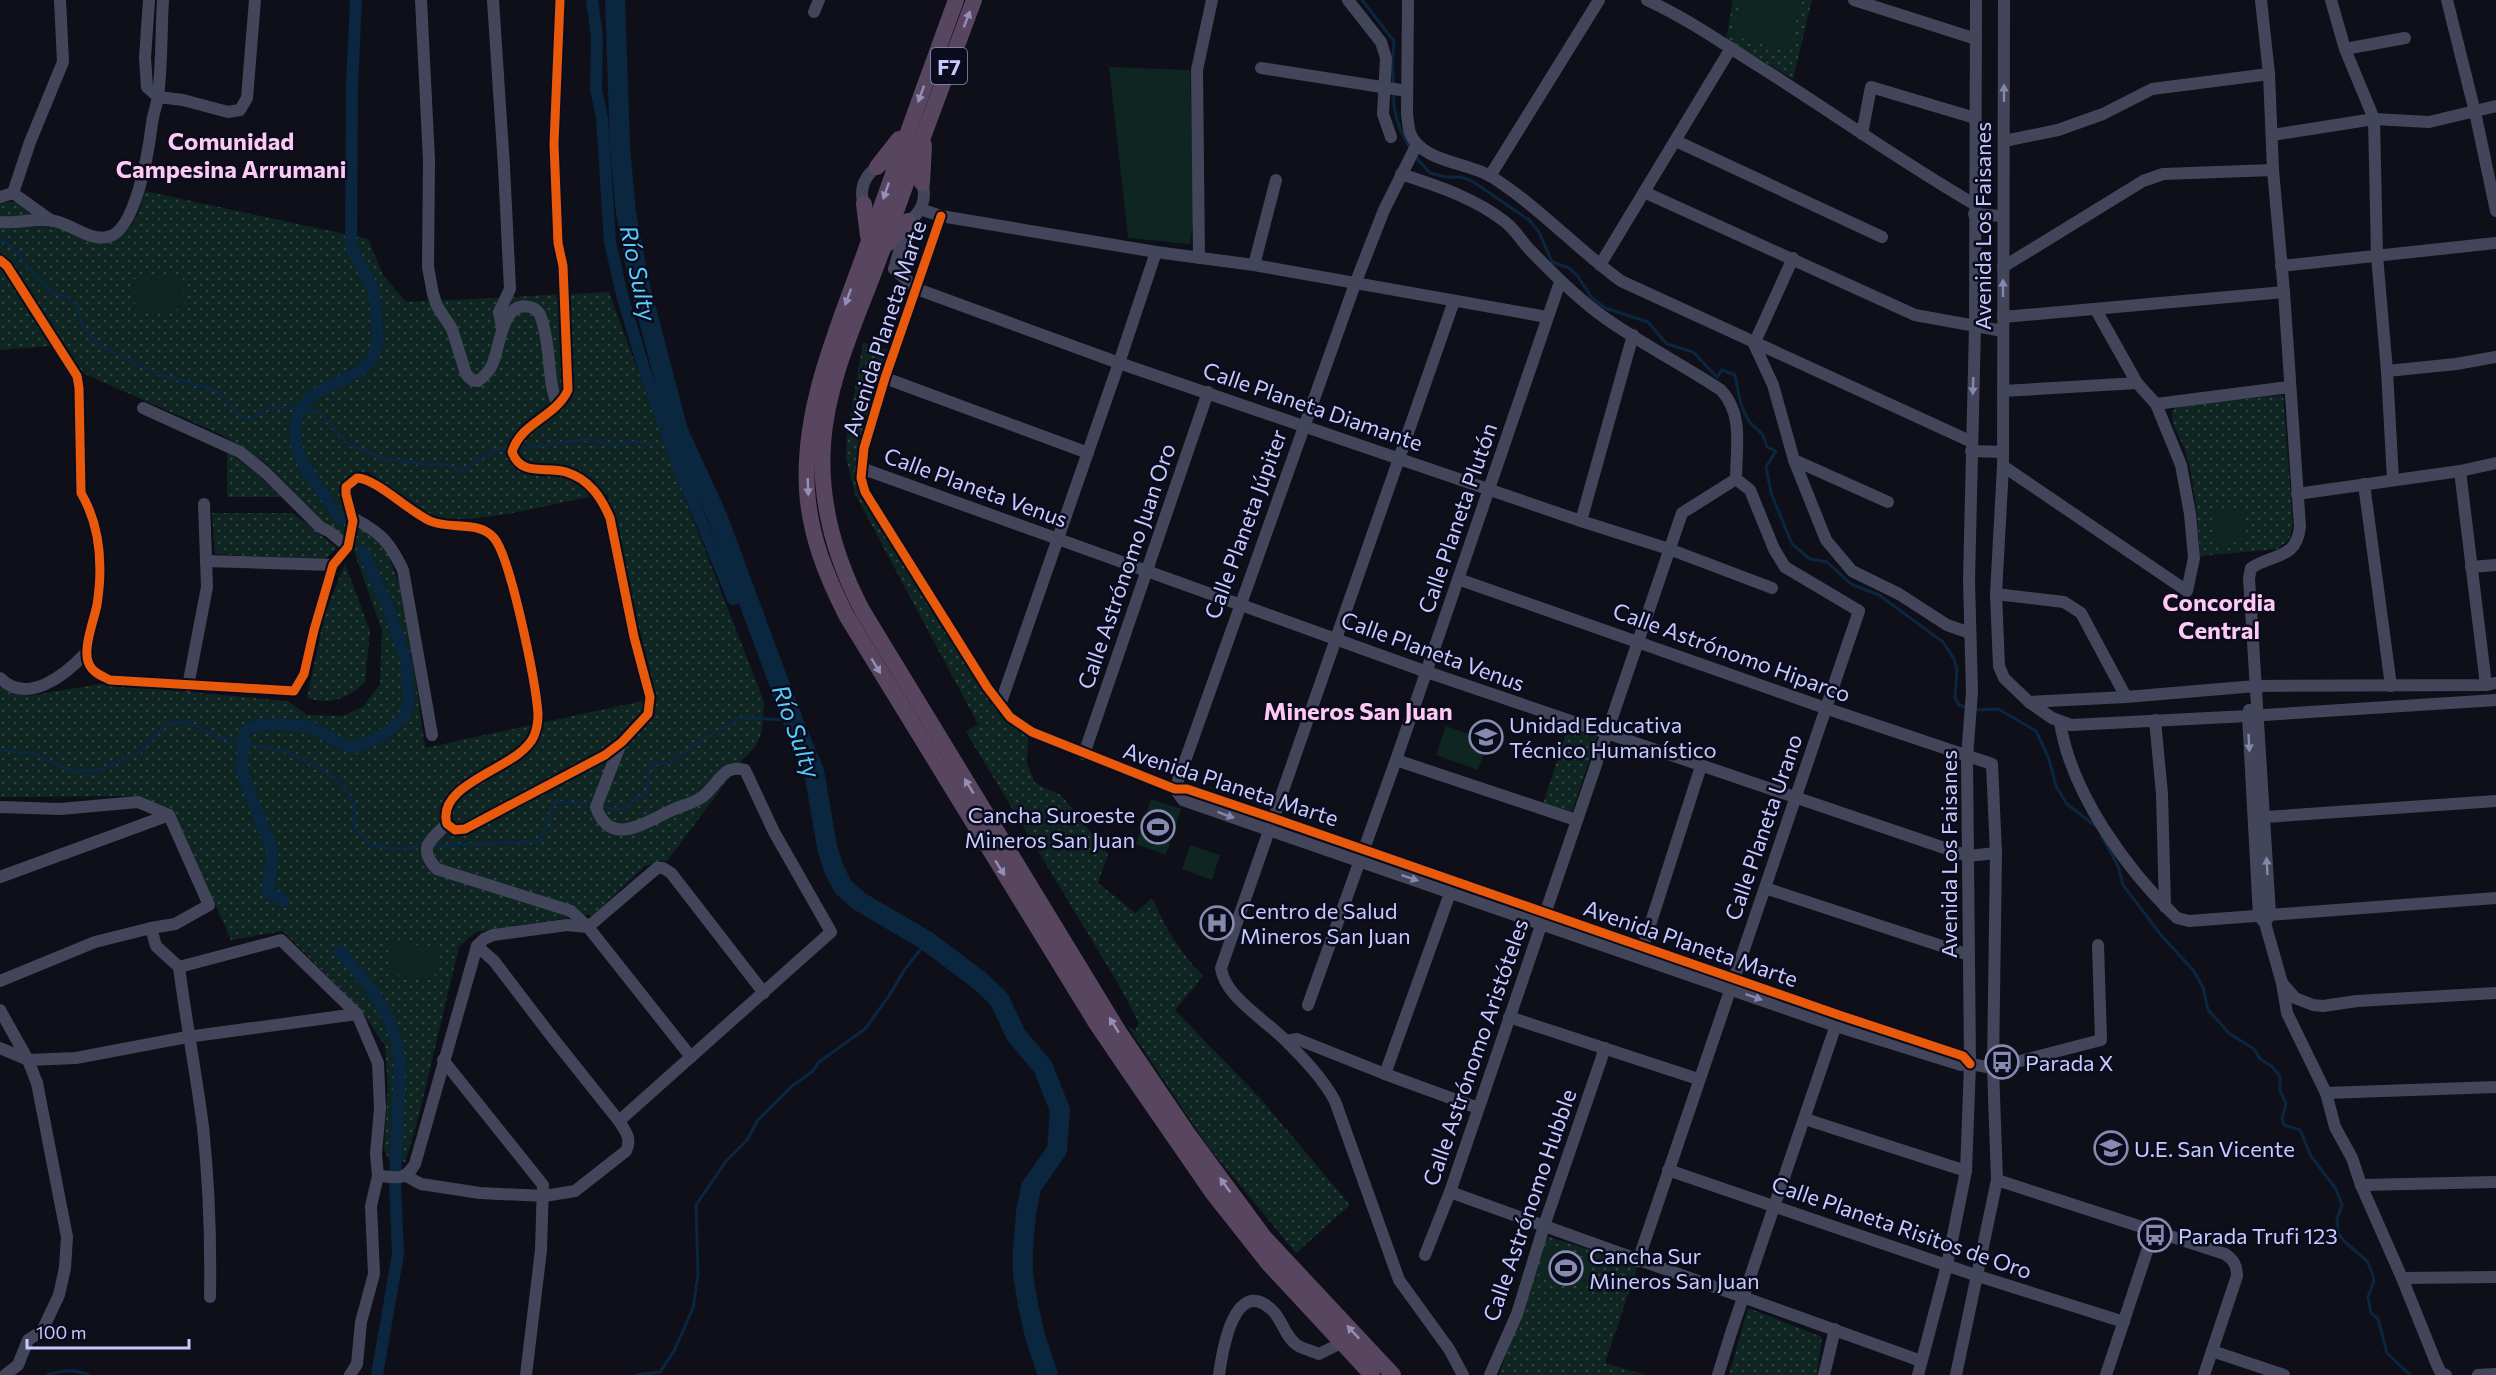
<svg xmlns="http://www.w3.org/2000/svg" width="2496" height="1375" viewBox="0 0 2496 1375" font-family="Commissioner,sans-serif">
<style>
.green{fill:url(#green-dots)}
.pitch{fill:#0e2521}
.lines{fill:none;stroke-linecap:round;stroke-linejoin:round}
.stream{stroke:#0a273f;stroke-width:3}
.canal{stroke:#0a273f;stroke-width:12}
.river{stroke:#0a273f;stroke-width:20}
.minor{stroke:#43465b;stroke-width:12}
.highway{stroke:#584660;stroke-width:16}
.cycleway-casing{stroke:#0b0b1e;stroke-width:13}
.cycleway{stroke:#e8590c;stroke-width:9}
.oneway{fill:#958fb7}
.oneway2{fill:#8588ad}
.labels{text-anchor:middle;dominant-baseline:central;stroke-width:5;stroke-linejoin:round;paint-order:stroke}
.shield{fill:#0b0b1e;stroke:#8f91bc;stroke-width:1.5}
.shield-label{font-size:21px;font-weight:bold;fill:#c7caff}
.street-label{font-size:22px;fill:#c7caff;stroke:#0b0b1e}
.poi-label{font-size:22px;fill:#c7caff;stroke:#0b0b1e;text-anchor:start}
.neighbourhood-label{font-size:24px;font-weight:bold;fill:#ffc9f5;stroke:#0b0b1e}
.water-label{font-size:24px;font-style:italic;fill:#55cdff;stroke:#0b0b1e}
</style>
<defs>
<pattern id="green-dots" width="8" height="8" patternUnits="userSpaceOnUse" patternTransform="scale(1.5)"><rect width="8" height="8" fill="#0e2521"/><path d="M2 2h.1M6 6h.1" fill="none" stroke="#304342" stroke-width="1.8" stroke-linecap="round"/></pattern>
</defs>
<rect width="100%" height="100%" fill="#0f0f1a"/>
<g class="green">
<path d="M1733,0H1812L1793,79L1726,39Z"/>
<path d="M145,191L368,239L383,275L406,302L609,292L679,483L764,702C762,727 765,741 744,758L668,860L645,866L594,914L476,932L459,947L418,1119L405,1162H390L384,1149L388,1085L385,1046L361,1010L283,931L231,940L174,811L136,796L0,797V687L29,696L100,684L288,701L307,715L342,716L363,707L380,684L382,631L354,551L356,529L370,530L387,551L400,586L415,675L425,748L656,698L607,494C564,499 459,533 423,513C403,502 387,484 368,472L354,474L340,487L346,516V538L321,521L269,466L222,435L83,373L64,345L0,350V202H16L106,242C136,231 136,219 145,191Z"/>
<path d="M863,342L888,350L857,456L855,472L860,490L1011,723L1028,737L1027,764L1035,783L1061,795L1108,854L1098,883L1135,913L1152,898C1165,927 1180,953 1203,976L1175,1010L1259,1097L1350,1205L1296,1253L1206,1144L1127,1025L1135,1031L1139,1023L1119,985L966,732L978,724L855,494L846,458L847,436Z"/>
<path d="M2283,395L2293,525L2289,539L2278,549L2200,556C2198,521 2195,486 2186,453C2182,440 2168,421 2173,409L2178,406Z"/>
<path d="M227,451L256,473L281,497H227Z"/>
<path d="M212,513H293L337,548L324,560L215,554Z"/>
<path d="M345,564L370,631L365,682C348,699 330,705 307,698L325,613Z"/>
<path d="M1568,727L1598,735L1572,812L1543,804Z"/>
<path d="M1546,1236L1638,1265L1605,1363L1646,1375H1499Z"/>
<path d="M1748,1308L1822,1337L1817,1375H1729Z"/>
</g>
<g class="pitch">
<path d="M1741,0H1801L1789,50L1732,36Z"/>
<path d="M1109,67L1190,70L1194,219L1190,244L1128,238Z"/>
<path d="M183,277L184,309L135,311L134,279Z"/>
<path d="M2241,507L2246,541L2216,545L2211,511Z"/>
<path d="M1446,726L1488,741L1478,770L1436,755Z"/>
<path d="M1151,799L1181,809L1166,855L1136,844Z"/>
<path d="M1190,845L1220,855L1212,880L1182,869Z"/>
<path d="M392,942L438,948L434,980L388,974Z"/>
<path d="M1546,1248L1593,1261L1586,1288L1539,1276Z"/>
</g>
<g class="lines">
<g class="stream">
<path d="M1362,0L1394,41L1392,67L1394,87"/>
<path d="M1394,93C1392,111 1401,135 1411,149"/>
<path d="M1414,155L1430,173L1446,177H1461L1472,181L1529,220L1539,232L1552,262L1569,268L1577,275L1592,298L1605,308L1648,322L1667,344L1693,352L1717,377L1722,370L1735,375C1738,390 1740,408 1749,421C1759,434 1762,428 1767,447L1776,451L1766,467L1771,493L1792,544L1810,559L1827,562L1851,584L1879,595L1943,642L1954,659L1957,670L1955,697L1959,705L1968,708"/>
<path d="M0,238L16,252L45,286L55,294L69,298L78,308L82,325L99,345L159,374L217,391L239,414L250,420L268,408L282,407L319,412L350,445L387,459L431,465L445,464L461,471L496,449H510"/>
<path d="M681,439H682"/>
<path d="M516,449L589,439L610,445L639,442L652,444"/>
<path d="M1974,710L1998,709L2036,731L2049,759L2056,786L2067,804L2097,827"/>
<path d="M0,750L35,754L71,771H98L139,753L167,724L187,722L218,737L287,752L319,768L344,786L355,805L354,827L371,845L393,849L418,847"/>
<path d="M605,807L622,810L648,791L649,764L670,763L704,738L742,718L793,720"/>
<path d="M2101,835L2118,866L2123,885L2161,935L2193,970L2203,987L2208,1010L2230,1034L2254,1049L2260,1059L2271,1066L2280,1076V1090L2286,1104L2282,1119L2284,1125L2300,1130L2311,1156L2336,1189L2342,1205L2337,1219L2338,1233L2345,1242L2367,1261L2372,1272L2374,1281L2368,1297L2371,1313L2378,1319L2387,1353L2410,1375"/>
<path d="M433,846L540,841L555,802L587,804"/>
<path d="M47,1375C62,1370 74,1369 89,1375"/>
<path d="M636,1375L660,1372L674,1351L693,1308L698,1275L696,1205L726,1161L747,1140L758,1120L792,1086L813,1071L819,1062L865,1029L889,996L905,969L927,941"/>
</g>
<g class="canal">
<path d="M592,0L597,37L596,89L602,118L610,242L622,295L644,369L676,460L733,599L748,594"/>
<path d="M341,519C328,500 309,477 300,457C296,448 295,435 296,425C300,375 373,390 377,342C378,331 376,296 372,287C366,273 356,260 351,246L352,84L356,0"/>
<path d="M284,901L267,891L273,857L271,847L242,772L244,734L249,728L261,725L281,724L310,727L346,746L357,747L383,735L404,717L409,702L406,661L387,605L363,551"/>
<path d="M340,951L375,994L389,1020L397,1042L400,1063L395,1181L398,1254L377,1375"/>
</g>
<path class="river" d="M615,0L620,147L626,213L639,282L678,431L717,516L795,726L814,771L827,847L834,869L843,887L859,901L927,941L980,981L999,999L1016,1035L1043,1067L1060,1110L1057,1150L1031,1187L1026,1213L1023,1250V1274L1028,1305L1035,1336L1048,1375"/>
<g class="minor">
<path d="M149,0L145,58L147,87L158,97L183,100L228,112L240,110L247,98L255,0"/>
<path d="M421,0L429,160L428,267L433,294L437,306L452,329L466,374L472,380L478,381C485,376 490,370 493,363C500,346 502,300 530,307C539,309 541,316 543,324C551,351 547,381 558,406"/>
<path d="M493,0L504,167L510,289L499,312L502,328"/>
<path d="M1348,0L1381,42L1386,58L1383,114L1391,137"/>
<path d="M1408,0L1407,114C1408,120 1408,127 1410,133C1421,162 1467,162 1492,177C1539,207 1576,248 1621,281L1972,442"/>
<path d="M1647,0C1686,18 1721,42 1757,65C1830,111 1900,161 1974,204"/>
<path d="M1854,0L1976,39"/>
<path d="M2004,0L2003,466L1996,594L1999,666L2004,678L2029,702L2052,718L2071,725L2248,716L2496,700"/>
<path d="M2261,0L2269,74L2273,170L2284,292L2300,527C2296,560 2274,553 2251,568L2249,578L2270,914L2265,923"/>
<path d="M2331,0L2345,49L2374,119L2377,256L2387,371L2393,480"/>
<path d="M2447,0L2475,112L2496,211"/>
<path d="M814,12L819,0"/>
<path d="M2345,49L2405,38"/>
<path d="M1261,68L1407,91"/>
<path d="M1862,134L1871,87L1975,118"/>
<path d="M2272,135L2374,119L2429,122L2496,106"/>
<path d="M1676,141L1882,237"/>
<path d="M2004,141L2058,130L2103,114L2152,89L2269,74"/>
<circle cx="893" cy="194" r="31"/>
<path d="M1401,174C1437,186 1473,197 1504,221C1516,230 1521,241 1531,251C1554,275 1578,299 1605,318C1642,344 1683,365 1721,390C1744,415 1736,447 1736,479L1750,490L1774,549L1785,567L1859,611L1638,1261"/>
<path d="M1490,176L1599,0"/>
<path d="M1644,192L1915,315L2003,331"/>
<path d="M0,197L13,193"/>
<path d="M920,209L941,216L1156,252L1254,265L1547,317"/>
<path d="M1974,214L2003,216"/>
<path d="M941,216L885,378L864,448L861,478L865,492L873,505L987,687L1010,717L1032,732L1175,789H1187L1273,818L1839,1015L1963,1056L1970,1064"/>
<path d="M52,221L13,193L30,142L63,62L60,0"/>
<path d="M0,222C17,224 34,218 50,220C69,222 88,241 107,237C136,233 149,148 152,123C153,114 157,105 158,96C162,65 161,32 163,0"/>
<path d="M907,225L894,269L917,289L1119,363L1581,521L1669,549L1772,588"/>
<path d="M1199,258L1197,70L1212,0"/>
<path d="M0,260L7,266L77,376L79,388L81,493C101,527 103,566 97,605C94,620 82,650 89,664C93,673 102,676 110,680L294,691L304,674L314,630L333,565L348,547L353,521L346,494V487L357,478C375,478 410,512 430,521C450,530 479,520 494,538C511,558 536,684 538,714C538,721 537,729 534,736C520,769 435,782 447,824L455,830L465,829L605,755L622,742L648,714L650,697L634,637L610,518C601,497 589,479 566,472C546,466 521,477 512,452C521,422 556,417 568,390L563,266L558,243L554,144L560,0"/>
<path d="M1254,265L1276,180"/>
<path d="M1600,265L1731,48"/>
<path d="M2281,266L2496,243"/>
<path d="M2003,267L2143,181L2163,174L2273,170"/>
<path d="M1454,301L1221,968C1224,997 1269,1022 1288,1043C1306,1061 1323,1079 1335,1101L1399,1280L1449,1349L1463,1375"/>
<path d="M2003,317L2284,292"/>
<path d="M1754,344L1773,385L1794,460L1826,540L1852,571L1899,594L1947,625L1970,633"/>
<path d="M1754,344L1793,258"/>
<path d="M2387,371L2456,364L2496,357"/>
<path d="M885,378L1088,453"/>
<path d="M2003,391L2137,383"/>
<path d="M2156,404L2289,387"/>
<path d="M143,408L240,452L265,472L320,527L330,532L348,547"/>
<path d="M1971,451L2003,452"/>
<path d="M1794,460L1888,502"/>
<path d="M2003,466L2187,591L2194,558L2190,514L2181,465L2156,404L2137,383L2096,310"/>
<path d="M861,468L1424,671L1968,856L1996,853"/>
<path d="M2460,471L2486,685"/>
<path d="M2364,484L2391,686"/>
<path d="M2297,494L2460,471L2496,463"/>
<path d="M353,518C381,533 389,541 403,570L432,735"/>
<path d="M1581,521L1633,335"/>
<path d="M206,561L333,565"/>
<path d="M2471,567L2496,565"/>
<path d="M1458,579L1825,708L1992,764L1996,853L1993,1068L1997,1180L1956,1375"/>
<path d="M1996,594L2064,602L2081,613L2126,697"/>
<path d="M0,678C28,706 66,674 86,653"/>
<path d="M188,686L207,587L204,504"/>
<path d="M2029,702L2126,697L2256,686L2486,685L2496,683"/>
<path d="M1000,705L1119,363L1156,252"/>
<path d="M2249,710L2248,716L2259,916L2265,923L2282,983L2287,1013L2326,1093L2335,1127L2352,1158L2361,1185L2402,1278L2437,1365L2441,1373L2446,1375"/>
<path d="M2155,720L2162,794L2165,907"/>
<path d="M2060,722C2071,793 2126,869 2177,918L2189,921L2496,898"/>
<path d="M1084,754L1208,392"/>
<path d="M1396,760L1576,820"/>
<path d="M1175,789L1183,800L1269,830L1836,1026L1961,1065L1970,1064L1993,1068L2101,1040L2098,945"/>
<path d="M1175,789L1355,284L1384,210L1417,144"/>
<path d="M0,807L60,809L138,802L169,815L209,905L175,924L151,928L156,946L179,967L281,940L357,1014L378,1063L380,1108L376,1154L378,1176L371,1206L374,1274L361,1322L357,1364L350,1375"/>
<path d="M2265,817L2496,801"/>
<path d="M447,824C430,840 417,849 437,869L571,911L588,927L691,1057"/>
<path d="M0,877L169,815"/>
<path d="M1765,888L1969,955"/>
<path d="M588,927L657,868H663L671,873L764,993"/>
<path d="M1643,947L1701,766"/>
<path d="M179,967C186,1021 196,1073 203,1127C209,1184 211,1240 210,1297"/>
<path d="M0,981L95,942L151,928"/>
<path d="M2282,983L2295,998L2313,1005L2323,1006L2357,1001L2496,993"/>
<path d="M1308,1005L1396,760L1560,282"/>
<path d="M0,1010L28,1060L37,1083L67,1237L65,1268L59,1295L42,1331L28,1340L18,1365L5,1375"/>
<path d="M1509,1017L1698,1079"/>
<path d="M1287,1041L1297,1039L1385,1074L1478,1108"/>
<path d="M0,1048L28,1060L76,1058L187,1037L357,1014"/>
<path d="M443,1060L543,1185L541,1250L526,1375"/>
<path d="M1385,1074L1453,885"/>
<path d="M2326,1093L2496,1087"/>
<path d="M1805,1119L1966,1171"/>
<path d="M619,1121L831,932L774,832L745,770C722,763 718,786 702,797C693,804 679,806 668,812C642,824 610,847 596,807L621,743"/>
<path d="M1668,1170L1975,1275L2124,1322"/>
<path d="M378,1176C397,1177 404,1182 415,1164L477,946L484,939L493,935L567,925L587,927"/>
<path d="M406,1176L421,1184L480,1193L544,1196L575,1191L626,1151C632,1139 626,1132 619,1121L552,1037L494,961L477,946"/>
<path d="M1997,1180L2225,1254C2234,1260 2237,1266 2237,1276L2204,1375"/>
<path d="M2361,1185L2496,1182"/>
<path d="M1450,1192L1921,1361"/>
<path d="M1425,1255L1450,1192L1682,513L1736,479"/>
<path d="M2402,1278L2496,1277"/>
<path d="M2212,1351L2284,1375"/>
<path d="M1219,1375C1222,1353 1234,1273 1273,1311C1282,1320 1286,1338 1297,1345C1303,1349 1312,1351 1319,1354L1341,1343"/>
<path d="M1490,1375L1517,1314L1544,1226L1605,1048"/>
<path d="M1718,1375L1731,1333L1838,1019"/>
<path d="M1824,1375L1835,1329"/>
<path d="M1918,1375L1947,1265L1966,1171L1970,1064L1967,757L1972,692L1969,581L1975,327L1976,0"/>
<path d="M2106,1375L2154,1230"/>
<path d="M2478,1375L2496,1374"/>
</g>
<g class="highway">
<path d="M956,0C926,81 897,163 868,244C840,323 802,405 807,490C810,536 826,575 846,615L1096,1023L1134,1079L1212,1192L1268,1263L1372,1375"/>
<path d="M974,0C943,83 912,165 883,248C861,310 827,378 823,444C819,504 835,558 862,610L1119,1032L1188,1134L1264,1237L1393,1375"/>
<path d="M877,167L899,139"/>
<path d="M922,183L924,145"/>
<path d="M864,204L868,236"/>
<path d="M887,244L908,221"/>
</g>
<defs>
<g id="cycleway">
<path d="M941,216L885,378L864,448L861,478L865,492L873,505L987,687L1010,717L1032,732L1175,789H1187L1273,818L1839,1015L1963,1056L1970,1064"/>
<path d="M0,260L7,266L77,376L79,388L81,493C101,527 103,566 97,605C94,620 82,650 89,664C93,673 102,676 110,680L294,691L304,674L314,630L333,565L348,547L353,521L346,494V487L357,478C375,478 410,512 430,521C450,530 479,520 494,538C511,558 536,684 538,714C538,721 537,729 534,736C520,769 435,782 447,824L455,830L465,829L605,755L622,742L648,714L650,697L634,637L610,518C601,497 589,479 566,472C546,466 521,477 512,452C521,422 556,417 568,390L563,266L558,243L554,144L560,0"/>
</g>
</defs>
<use href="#cycleway" class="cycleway-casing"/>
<use href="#cycleway" class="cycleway"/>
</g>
<defs><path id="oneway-solid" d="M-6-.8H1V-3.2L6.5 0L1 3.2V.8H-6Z" transform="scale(1.5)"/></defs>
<g class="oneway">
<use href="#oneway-solid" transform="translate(967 19) rotate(-69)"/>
<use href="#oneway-solid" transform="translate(921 94) rotate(110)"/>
<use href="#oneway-solid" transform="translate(886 191) rotate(109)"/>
<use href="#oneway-solid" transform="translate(848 297) rotate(110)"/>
<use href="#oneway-solid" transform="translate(808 487) rotate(88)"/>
<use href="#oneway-solid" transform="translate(876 666) rotate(59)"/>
<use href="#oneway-solid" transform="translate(969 786) rotate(-121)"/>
<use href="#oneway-solid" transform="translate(1000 868) rotate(58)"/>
<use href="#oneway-solid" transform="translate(1114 1025) rotate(-122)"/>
<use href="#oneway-solid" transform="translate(1225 1185) rotate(-126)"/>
<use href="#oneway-solid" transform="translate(1353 1332) rotate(-133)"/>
</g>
<g class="oneway2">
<use href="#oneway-solid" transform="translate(2004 93) rotate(-90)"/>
<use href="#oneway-solid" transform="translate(2003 288) rotate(-90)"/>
<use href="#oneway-solid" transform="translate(1973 386) rotate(92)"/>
<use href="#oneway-solid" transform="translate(2249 743) rotate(87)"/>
<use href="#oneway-solid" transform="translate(1226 815) rotate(20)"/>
<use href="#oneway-solid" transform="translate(2267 866) rotate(-93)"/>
<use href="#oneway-solid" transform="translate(1410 878) rotate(18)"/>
<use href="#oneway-solid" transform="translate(1754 997) rotate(19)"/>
</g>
<defs>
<symbol id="school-ring" viewBox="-11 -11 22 22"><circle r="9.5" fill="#0b0b1e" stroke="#8789af" stroke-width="1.5"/><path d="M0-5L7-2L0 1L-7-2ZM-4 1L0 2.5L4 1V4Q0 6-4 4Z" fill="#8789af"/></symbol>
<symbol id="stadium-ring" viewBox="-11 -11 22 22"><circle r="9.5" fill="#0b0b1e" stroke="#8789af" stroke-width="1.5"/><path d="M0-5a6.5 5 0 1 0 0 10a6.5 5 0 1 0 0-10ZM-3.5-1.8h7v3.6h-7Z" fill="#8789af"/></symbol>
<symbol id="hospital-ring" viewBox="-11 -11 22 22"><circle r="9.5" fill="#0b0b1e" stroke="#8789af" stroke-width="1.5"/><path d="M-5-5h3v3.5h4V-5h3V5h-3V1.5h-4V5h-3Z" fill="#8789af"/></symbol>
<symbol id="bus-ring" viewBox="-11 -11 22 22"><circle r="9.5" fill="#0b0b1e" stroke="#8789af" stroke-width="1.5"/><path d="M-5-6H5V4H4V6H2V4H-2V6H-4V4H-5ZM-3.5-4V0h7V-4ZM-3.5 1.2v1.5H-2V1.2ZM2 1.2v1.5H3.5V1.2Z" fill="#8789af"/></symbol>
</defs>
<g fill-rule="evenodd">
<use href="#school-ring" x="1467" y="718" width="38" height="38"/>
<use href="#stadium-ring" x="1139" y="808" width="38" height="38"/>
<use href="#hospital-ring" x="1198" y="904" width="38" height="38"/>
<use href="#bus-ring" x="1983" y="1043" width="38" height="38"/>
<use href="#school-ring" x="2092" y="1129" width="38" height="38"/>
<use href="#bus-ring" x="2136" y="1216" width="38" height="38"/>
<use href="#stadium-ring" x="1547" y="1249" width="38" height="38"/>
</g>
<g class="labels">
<rect class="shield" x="931" y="48" width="36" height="36" rx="4.5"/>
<g class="shield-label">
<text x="949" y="66">F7</text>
</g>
<g class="street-label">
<text transform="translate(1982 226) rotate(-90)">Avenida Los Faisanes</text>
<text transform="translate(884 328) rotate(-72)">Avenida Planeta Marte</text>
<text transform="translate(1313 406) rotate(19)">Calle Planeta Diamante</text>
<text transform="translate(976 487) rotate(20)">Calle Planeta Venus</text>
<text transform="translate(1457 518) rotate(-71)">Calle Planeta Plutón</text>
<text transform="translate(1245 524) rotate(-70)">Calle Planeta Júpiter</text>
<text transform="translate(1126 566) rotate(-71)">Calle Astrónomo Juan Oro</text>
<text transform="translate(1433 651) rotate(20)">Calle Planeta Venus</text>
<text transform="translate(1732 652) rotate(20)">Calle Astrónomo Hiparco</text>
<text transform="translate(1231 784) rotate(18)">Avenida Planeta Marte</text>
<text transform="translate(1763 827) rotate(-71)">Calle Planeta Urano</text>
<text transform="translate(1948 854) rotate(-90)">Avenida Los Faisanes</text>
<text transform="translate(1691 943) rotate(19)">Avenida Planeta Marte</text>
<text transform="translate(1475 1052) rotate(-71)">Calle Astrónomo Aristóteles</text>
<text transform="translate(1529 1205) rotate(-71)">Calle Astrónomo Hubble</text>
<text transform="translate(1902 1227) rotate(19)">Calle Planeta Risitos de Oro</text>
</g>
<g class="poi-label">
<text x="1509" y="724">Unidad Educativa<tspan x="1509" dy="25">Técnico Humanístico</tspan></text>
<text x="1135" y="814" text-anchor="end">Cancha Suroeste<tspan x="1135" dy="25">Mineros San Juan</tspan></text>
<text x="1240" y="910">Centro de Salud<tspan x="1240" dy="25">Mineros San Juan</tspan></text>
<text x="2025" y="1062">Parada X</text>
<text x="2134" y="1148">U.E. San Vicente</text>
<text x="2178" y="1235">Parada Trufi 123</text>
<text x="1589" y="1255">Cancha Sur<tspan x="1589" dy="25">Mineros San Juan</tspan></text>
</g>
<g class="neighbourhood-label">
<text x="231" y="140">Comunidad<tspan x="231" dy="28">Campesina Arrumani</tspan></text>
<text x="2219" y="601">Concordia<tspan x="2219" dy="28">Central</tspan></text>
<text x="1358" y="710">Mineros San Juan</text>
</g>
<g class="water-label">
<text transform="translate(639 273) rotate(78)">Río Sulty</text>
<text transform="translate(797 731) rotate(70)">Río Sulty</text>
</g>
</g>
<path d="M27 1339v9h162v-9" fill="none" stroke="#c7caff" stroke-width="3"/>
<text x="36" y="1339" font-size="18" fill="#c7caff" stroke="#0b0b1e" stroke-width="4.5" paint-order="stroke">100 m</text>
</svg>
